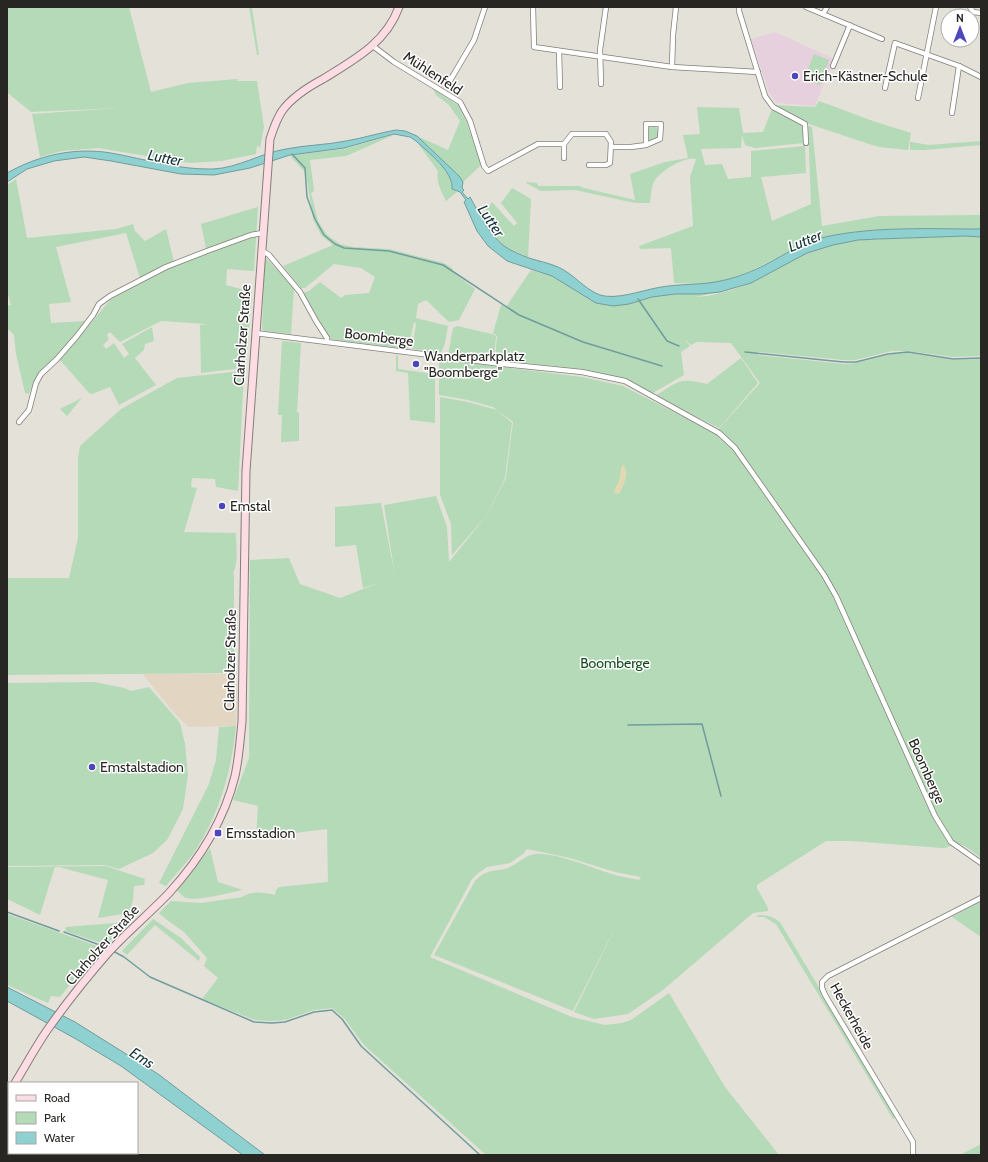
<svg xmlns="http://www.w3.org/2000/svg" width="988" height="1162" viewBox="0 0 988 1162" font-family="Cabin,sans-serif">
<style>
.industrial{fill:#e2d6c2}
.education{fill:#e7d0dd}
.green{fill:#b4dab7}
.sand{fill:#e2d8b3}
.water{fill:#8fd0d1;stroke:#709d9d}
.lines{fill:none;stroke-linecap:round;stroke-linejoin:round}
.stream{stroke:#709d9d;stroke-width:1.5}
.street-casing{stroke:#827f78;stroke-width:6}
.secondary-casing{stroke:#827f78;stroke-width:9}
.street{stroke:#fff;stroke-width:4.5}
.secondary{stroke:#fddce4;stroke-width:7}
.poi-dot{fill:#4d46bd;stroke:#fff;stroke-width:1.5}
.labels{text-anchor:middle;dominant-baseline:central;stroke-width:3;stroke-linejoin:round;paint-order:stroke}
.street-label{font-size:14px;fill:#272623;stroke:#fff}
.poi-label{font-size:14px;fill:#272623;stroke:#fff;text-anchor:start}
.park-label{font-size:14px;fill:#124c1d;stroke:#fff}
.water-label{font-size:15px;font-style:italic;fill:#133435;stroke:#fff}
</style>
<rect width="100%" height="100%" fill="#e4e1d9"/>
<path class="industrial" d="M143,674H234L237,684L236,726L189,727L174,713Z"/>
<path class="education" d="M775,32L834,59L815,106L777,103L769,93L751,39Z"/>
<g class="green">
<path d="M7,7H129L151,92L188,83L238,79L237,81H257L264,127L260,148L257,145L256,154L222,161L189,163L98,148L62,151L40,157L32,114L119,108L31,112L9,94L7,91Z"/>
<path d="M249,7H252L259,55H257Z"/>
<path d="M814,54L829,60L820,85L804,79Z"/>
<path d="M433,89L458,105L467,123L481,165L463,182L459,176L417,136L448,150L460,121L449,105L436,95Z"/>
<path d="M819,101L873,121L911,133L908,150L879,147L860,141L806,123L773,105L815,107Z"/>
<path d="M697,107L739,108L743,133L763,132L772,109L802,124L804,143L755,148L745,145L742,135L741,148L701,149L705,165L722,164L728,179L751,177V151L805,146L806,173L761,177L772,221L811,204L808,126L812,127L822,226L879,216L981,215V229C929,229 874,225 823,238C803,243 784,254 765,264C748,273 721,283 702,284C693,284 683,283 674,283L671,248L640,249L639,246L693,226L690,177L696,159C686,155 658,172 654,182C651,187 651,197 650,203H635L575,190L541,191L526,183V182L537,183L538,186H579L584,188L635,200L630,174L665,162L688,158L683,135L700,134Z"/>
<path d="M650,126L656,127C659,131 659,135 656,139L651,141L648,139V128Z"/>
<path d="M394,135L346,156L310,160L314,191L311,193L318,221L327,235L340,244L353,247L389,249L444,263L453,269L452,272L475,289L459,320L449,322L426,300L418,304L416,318L448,326L445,343L441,353L413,349L412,348L416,324L414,322L408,349L336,340L329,338L303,293L309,291L320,282L341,298L345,295L369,293L375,277L361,268L334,264L305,288H301L283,266L333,245L321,235L313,219L306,173L291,157V155L344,149Z"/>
<path d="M416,141C428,152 454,172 452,189L457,192L446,201C442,193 435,180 438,171Z"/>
<path d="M981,141V145L925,150H910V142H912L928,145Z"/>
<path d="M16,179L27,238L116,229L133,224L135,231L145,241L166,229L174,262L140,278L126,233L56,247L71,302L49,304L51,323L86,321C77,332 68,343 58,354C47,367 34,378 29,394L25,393L16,354L14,335L7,328V306L11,305L7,291V185Z"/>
<path d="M512,188L531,199L528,257L505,247L493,235L484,222L490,214L486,210L492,202L514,226L517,223L501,203Z"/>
<path d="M258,207L254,271L227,269L226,285L252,292L246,366L242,368L201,373L200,325L207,324L161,321L120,342L110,332L107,335L109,339L103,345L106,349L114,343L124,358L129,354L122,344L152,327L154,341L145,344L144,350L135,358L156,385L119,405L110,387L92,394L89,393L60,360L111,299L175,265L207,253L201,224Z"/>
<path d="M966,236L981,237V356L953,357L908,351H892L855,360H844L758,352V355L844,364L856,363L893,354L908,353L953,360L981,359V858C975,854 963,842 955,844C950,846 947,848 942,848L851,841H826L757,885V888L768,908V911L753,913L663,990L628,1014L594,1019L574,1012L619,920L573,1011L434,955L475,881C486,869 494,872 508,868C518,864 525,855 535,854C555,852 592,868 612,874C621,877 631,878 639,880L641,877L615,872L570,858L527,849L523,854L510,863L487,867L477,874L472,879L430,957L572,1017L605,1025L622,1023L631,1020L669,993L725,1087L779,1155H486L364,1045L344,1018L332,1008L314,1010L285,1020L272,1021L255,1020L202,999L218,978L204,966L207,958L184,932L167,920L159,913L171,901L201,903L242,897C252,890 264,893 275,895L276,890L279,887L328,882L327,829L256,838L258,806L233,800L249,758L250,560L289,558L300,584L340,598L381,582L363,588L356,545L335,547V507L381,503L395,576L384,505L436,496L447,527L449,562L487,515L506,478L513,422L493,407L468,400L439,395V359L582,377L623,386L715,433L760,383L731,343L697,342L691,345L684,339L690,346L681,352L684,375L651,394L626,379L582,369L495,360L497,336L493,333L501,305L506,307L531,270L552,276L596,302L629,304L652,297L675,294H700L720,292L695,297L708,296L732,290L751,283L807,253L833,245L858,240Z"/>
<path d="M265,257L294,288L291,334L264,331L262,329Z"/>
<path d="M457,326L492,334L496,336L494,359L448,355L453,328Z"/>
<path d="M282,341L301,343L297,412L299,413V441L281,442L282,415H278Z"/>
<path d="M396,354L398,356V369L434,374V370L435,371V423L410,420L408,373L396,371Z"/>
<path d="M741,358L758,383L719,428L655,396C679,381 679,377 707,384Z"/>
<path d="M242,371L244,372L238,491L216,487L215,479L192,478L191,487L197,488L184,532L236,533C236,545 239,562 233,573L234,575V673L7,675V578H69L78,538V459L80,446L121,409L177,378Z"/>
<path d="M440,397L468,402L497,410L512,423L505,478L487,515L452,555L451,524L440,495Z"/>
<path d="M82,398L67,416L60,409Z"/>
<path d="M94,682L124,688L131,691L149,687L180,723L185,744L188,775L183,809L167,840L153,853L119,869L105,865L7,866V683Z"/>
<path d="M236,726C232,769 220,811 197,848C189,861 176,873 166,886L159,883L209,784L216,760L219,727Z"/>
<path d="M210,848L218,882L243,890C230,892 194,903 184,897C181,895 179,892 177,890L189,876Z"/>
<path d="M55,866L40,915L7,899V867L106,866L145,879L144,885L134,886L133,900L129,913L98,918L108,880Z"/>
<path d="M981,901V937L952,917Z"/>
<path d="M7,914L100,947L60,997L51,996L48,1003L7,985Z"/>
<path d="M759,915C767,915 773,917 780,922L896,1117L893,1119L776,924L764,917H756Z"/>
<path d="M130,919L107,945L65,931L66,927L115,923Z"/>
<path d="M153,919L181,938L200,957L199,961L155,925L127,955L122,951Z"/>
<path d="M981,1144V1155H960Z"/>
</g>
<path class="sand" d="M623,464C630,473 624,483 620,493L617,494L614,492C615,487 618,484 619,480C621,474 620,469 623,464Z"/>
<g class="water">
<path d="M396,130L405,131L417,136L459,176L463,182L462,188L464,190L462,192L468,199L470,197C480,215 489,234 504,246C511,251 521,255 529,258C538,261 549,263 558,267C574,274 584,289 600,295C615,300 641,291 656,288C679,283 702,286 725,280C738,277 753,271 765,265C784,255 803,242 825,237C876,226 929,229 981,229V237L966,236L878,239L858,240L833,245L807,253L751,283L720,292L700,294H675L652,297L629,304L613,306L596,303L552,276L507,261L488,246L477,231L464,202L466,200L460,192L452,189C454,172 428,152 416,141L410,137L394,134L344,148L290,155L250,168L214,175L181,174L111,161L84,157L54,161L27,169L7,182V173C39,155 75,147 111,153C145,159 178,170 213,169C238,168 261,153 286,149C306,145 326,145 346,141C363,138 379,133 396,130Z"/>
<path d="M7,987L75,1022L158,1074L265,1155H243L121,1066L76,1039L7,1001Z"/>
</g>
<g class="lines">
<g class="stream">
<path d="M292,154L305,168L307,197L315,219L324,235L335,244L344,248L389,251L443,265L519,315L583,342L662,366"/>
<path d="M638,299L667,341L679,346"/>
<path d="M745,352L843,362H856L888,354L908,352L953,359L981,358"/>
<path d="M628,725L702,724L721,796"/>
<path d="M7,912L59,931"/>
<path d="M64,932L108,948"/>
<path d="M113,951L124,957L150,977L254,1022L272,1023L285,1022L314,1012L332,1010L342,1019L361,1046L480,1155"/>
</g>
<defs>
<g id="street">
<path d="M533,7L534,47L672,67L758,72"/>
<path d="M739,7V11L765,96L773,107L805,124L806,143"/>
<path d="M806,7L882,39"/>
<path d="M970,7L973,12L981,13"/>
<path d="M823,14L827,7"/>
<path d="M373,46L394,62L460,102L470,121L484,166L488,171L538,144H564L572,134H606L611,142L610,163L606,165H589"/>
<path d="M559,51L560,87"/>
<path d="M833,66L850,25"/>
<path d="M672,67L673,35L676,7"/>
<path d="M448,84L474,40L485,7"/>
<path d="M601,84L600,50L606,7"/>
<path d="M885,88L895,43L959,66L981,77"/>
<path d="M918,98L936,7"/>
<path d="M952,113L959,66"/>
<path d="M564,144V158"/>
<path d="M612,147H631L646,145V124H661L660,139L646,145"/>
<path d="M261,250L269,255L300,292L316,321L327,338V342"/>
<path d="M255,333L494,363L582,372L625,381L719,433L735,448L824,575L836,596L935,816L951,842L981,863"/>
<path d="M19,422L29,410L36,383L41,374L57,359L77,336L93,315L99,304L110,296L166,267L207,251L251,235L262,233"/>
<path d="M913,1155V1142L825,995L822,988V982L828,976L981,898"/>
</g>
<g id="secondary">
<path d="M15,1083C26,1065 36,1046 48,1029C67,1002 87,977 108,953C127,932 149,914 169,893C200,859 224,821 235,776C239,758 240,740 242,722L246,471L270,139C273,130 276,120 282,111C292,97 308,87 323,79C354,60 386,43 399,7"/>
<path d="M7,1095L9,1092"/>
</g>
</defs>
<use href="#street" class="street-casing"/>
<use href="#secondary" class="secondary-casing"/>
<use href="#street" class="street"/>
<use href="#secondary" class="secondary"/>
</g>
<g class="poi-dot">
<circle cx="795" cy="76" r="4"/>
<circle cx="416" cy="364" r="4"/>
<circle cx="222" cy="506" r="4"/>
<circle cx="92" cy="767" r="4"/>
<rect x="214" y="829" width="8" height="8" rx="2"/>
</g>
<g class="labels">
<g class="street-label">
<text transform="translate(433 73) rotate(33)">Mühlenfeld</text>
<text transform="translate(242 335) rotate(-86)">Clarholzer Straße</text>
<text transform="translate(379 337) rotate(7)">Boomberge</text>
<text transform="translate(230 660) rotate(-89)">Clarholzer Straße</text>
<text transform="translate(927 771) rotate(66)">Boomberge</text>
<text transform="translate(102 945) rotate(-48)">Clarholzer Straße</text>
<text transform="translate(852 1016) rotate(61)">Heckerheide</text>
</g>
<g class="poi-label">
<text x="803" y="76">Erich-Kästner-Schule</text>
<text x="424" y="356">Wanderparkplatz<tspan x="424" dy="16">"Boomberge"</tspan></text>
<text x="230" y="506">Emstal</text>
<text x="100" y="767">Emstalstadion</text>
<text x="226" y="833">Emsstadion</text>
</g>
<g class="park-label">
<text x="615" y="663">Boomberge</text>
</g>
<g class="water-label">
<text transform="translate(165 158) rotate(11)">Lutter</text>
<text transform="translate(491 221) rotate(56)">Lutter</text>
<text transform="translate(805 241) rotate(-22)">Lutter</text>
<text transform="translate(142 1058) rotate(33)">Ems</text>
</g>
</g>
<rect width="988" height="1162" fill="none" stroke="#272623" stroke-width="16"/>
<rect x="8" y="1082" width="130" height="72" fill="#ffffff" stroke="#a9a8a7"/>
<rect x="16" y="1095" width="20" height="6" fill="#fddce4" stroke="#a9a8a7"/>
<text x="44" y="1102" font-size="12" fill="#272623">Road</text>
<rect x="16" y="1112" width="20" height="12" fill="#b4dab7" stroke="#a9a8a7"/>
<text x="44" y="1122" font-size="12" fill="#272623">Park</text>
<rect x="16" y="1132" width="20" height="12" fill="#8fd0d1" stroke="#a9a8a7"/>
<text x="44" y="1142" font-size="12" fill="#272623">Water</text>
<g transform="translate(960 28)"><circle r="19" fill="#ffffff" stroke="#a9a8a7"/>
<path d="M0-3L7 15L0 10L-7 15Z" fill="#4d46bd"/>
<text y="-6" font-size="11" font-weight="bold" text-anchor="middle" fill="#272623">N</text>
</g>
</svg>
